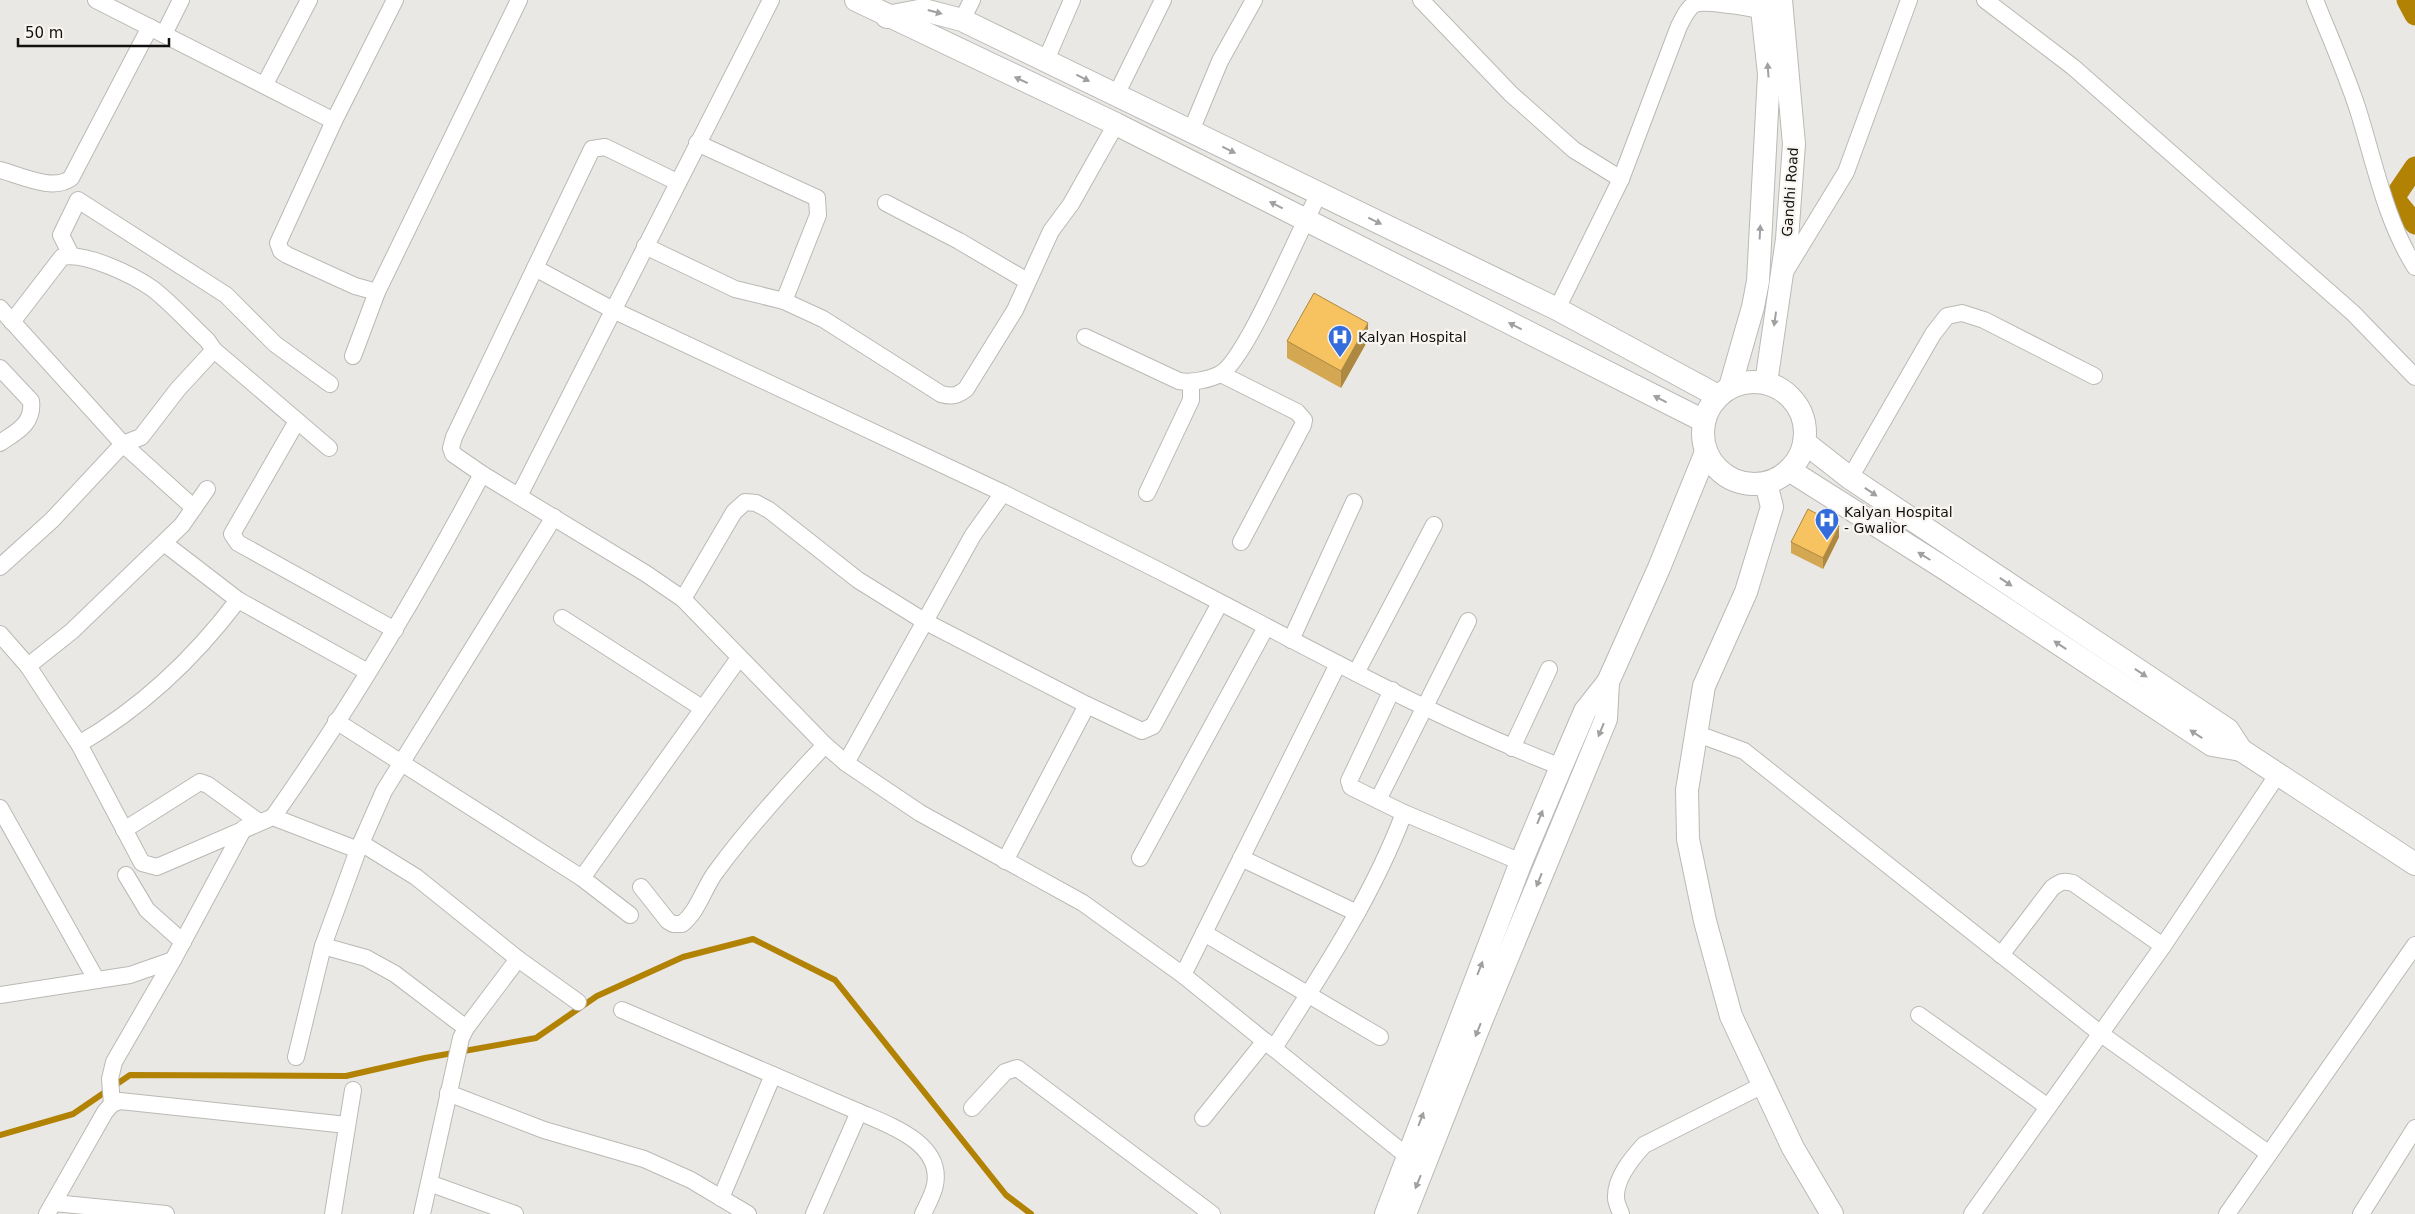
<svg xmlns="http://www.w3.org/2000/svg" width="2415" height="1214" viewBox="0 0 2415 1214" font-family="'DejaVu Sans',sans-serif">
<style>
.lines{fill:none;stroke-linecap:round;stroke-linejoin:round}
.stream{stroke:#b18204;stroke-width:6}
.canal{stroke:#b18204;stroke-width:21}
.street-casing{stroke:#bbb9b5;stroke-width:18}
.secondary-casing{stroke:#bbb9b5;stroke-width:24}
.street{stroke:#fff;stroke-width:16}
.secondary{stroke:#fff;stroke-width:22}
.wall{fill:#d4a853}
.shaded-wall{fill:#ac8843}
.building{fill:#f6c360;stroke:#ac8843}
.oneway{fill:#a0a09f}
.labels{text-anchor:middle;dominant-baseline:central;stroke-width:4.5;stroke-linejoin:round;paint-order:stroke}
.street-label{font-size:14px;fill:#121110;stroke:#f8f5f1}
.poi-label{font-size:14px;fill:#121110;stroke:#f8f5f1;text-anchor:start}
</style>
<rect width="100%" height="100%" fill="#eae8e4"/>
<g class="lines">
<path class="stream" d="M0,1135L73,1114L130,1075L346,1076L425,1058L536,1038L597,996L683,957L753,939L835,980L1006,1195L1031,1214"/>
<g class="canal">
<path d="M2407,0L2415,15"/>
<path d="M2415,167L2394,198L2415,224"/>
</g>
<defs>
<g id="street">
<path d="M96,0L334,121"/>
<path d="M1421,0L1511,94L1574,150L1621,179"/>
<path d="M1985,0L2073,67L2353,313L2415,377"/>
<path d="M2315,0C2330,37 2346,73 2358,110C2375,164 2385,219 2415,267"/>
<path d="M962,20L972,0"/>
<path d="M164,34L181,0"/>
<path d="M1046,60L1072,0"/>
<path d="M265,84L309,0"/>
<path d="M1116,95L1163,0"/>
<path d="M1191,131L1220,61L1254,0"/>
<path d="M697,143L817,198L818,215L784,301"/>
<path d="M0,170C20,175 53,192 71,178L150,27"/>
<path d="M677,182L605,147L592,149L454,437L451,448L453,454L482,474L645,573L683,599L825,745L846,763L920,813L1083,903L1183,975L1407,1156"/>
<path d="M886,203L959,241L1027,281"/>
<path d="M645,246L735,289L784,301L823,319L941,394C952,397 957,396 966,389L1015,310L1051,231L1071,204L1116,124"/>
<path d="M71,255L61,235L78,200L226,295L275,344L330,384"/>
<path d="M535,268L613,310L1003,493"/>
<path d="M1785,272L1846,172L1909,0"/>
<path d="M377,292L355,286L287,255L281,251L278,243L334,121L395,0"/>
<path d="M0,308L123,444L141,437L178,389L214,350"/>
<path d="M1557,309L1621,179L1679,26C1683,19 1687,8 1695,4C1706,0 1748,8 1762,10"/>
<path d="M12,322L62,257C86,252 133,275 153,289C172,304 189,323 207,340L214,350L329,448"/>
<path d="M1085,337L1179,381C1191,383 1209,380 1220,374C1246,361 1300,227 1319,194"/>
<path d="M353,356L377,292L519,0"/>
<path d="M0,368L31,401C34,424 16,432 0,443"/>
<path d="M1221,374L1297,412L1304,420L1303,425L1241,542"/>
<path d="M297,421L232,534L238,543L395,630"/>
<path d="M1850,478L1933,334L1947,316L1962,313L1984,320L2094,376"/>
<path d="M207,489L182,525L72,631L28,666L79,744L142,863L157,867L273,817L358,850"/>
<path d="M1147,493L1191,400V382"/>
<path d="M519,496L771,0"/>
<path d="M164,543L238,600L368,672"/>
<path d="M0,567L52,520L123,444L194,508"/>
<path d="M683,599L734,512L745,502L756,503L769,510L858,580L924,621L1087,705L1142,731L1153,726L1220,603"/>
<path d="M562,618L702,708"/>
<path d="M0,634L28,666"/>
<path d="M1291,640L1354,502"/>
<path d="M1356,673L1434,525"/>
<path d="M1392,690L1349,781L1351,787L1404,813L1521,862"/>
<path d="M336,721L582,878L630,915"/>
<path d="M1695,733L1744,751L2101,1034L2268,1153"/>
<path d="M79,744C141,708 195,657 238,600"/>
<path d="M1512,748L1549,669"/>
<path d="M846,763L973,535L1003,493C1063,523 1123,552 1183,583C1307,647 1430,716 1561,767"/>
<path d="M1378,800L1468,621"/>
<path d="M0,808L96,979"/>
<path d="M273,817C350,708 419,592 482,474"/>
<path d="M124,830L200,782L208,785L259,822"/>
<path d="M361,843L416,877L518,959L578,1002"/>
<path d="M1140,858L1266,627"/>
<path d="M1241,858L1357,913"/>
<path d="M1005,861L1087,705"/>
<path d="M126,875L147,910L183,942"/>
<path d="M582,878L739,658"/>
<path d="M641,887L668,921L673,924H682C698,911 703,890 715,873C748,828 786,786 825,745"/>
<path d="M1204,933L1380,1037"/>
<path d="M323,946L366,958L395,974L466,1028"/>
<path d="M2001,955L2052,888C2060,882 2063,880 2073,883L2163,946"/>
<path d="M1183,975L1338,664"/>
<path d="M0,995L130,975L173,960"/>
<path d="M622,1010L859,1112"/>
<path d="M1919,1015L2048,1107"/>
<path d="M1274,1048C1322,973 1373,896 1404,813"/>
<path d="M296,1057L323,946L358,850L384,791L554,517"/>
<path d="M448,1093L544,1130L644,1159L691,1180L748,1214"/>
<path d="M112,1104L110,1079L114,1062L173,960L244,828"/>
<path d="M972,1108L1005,1072L1017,1068L1212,1214"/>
<path d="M1203,1118L1265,1041"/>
<path d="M429,1183L515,1214"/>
<path d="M721,1198L773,1075"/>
<path d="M54,1203L166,1214"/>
<path d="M47,1214L105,1112L112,1104L120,1101L347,1125"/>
<path d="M333,1214L353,1090"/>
<path d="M422,1214L461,1038L466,1028L518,959"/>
<path d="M814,1214L859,1112C889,1125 943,1143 935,1185C933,1195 927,1205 923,1214"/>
<path d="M1621,1214C1620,1210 1616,1203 1616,1198C1615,1178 1632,1158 1644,1145L1763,1085"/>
<path d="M1972,1214L2163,946L2278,774"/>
<path d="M2227,1214L2415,945"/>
<path d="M2361,1214L2415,1128"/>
</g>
<g id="secondary">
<path d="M856,0L1116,124L1704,421"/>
<path d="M887,17L924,10L962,20L1557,309L1718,396"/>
<circle cx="1754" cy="433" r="51"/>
<path d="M1766,383L1787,239L1794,144L1781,0"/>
<path d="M1730,387L1753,307L1758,281L1769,74L1761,0"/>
<path d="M1804,442L1850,478L2228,730L2241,750L2415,864"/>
<path d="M1789,470L1947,570L2212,745L2241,750"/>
<path d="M1766,483L1772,507L1746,592L1704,686L1687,790L1688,839L1705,921L1731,1016L1793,1148L1832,1214"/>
<path d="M1386,1214L1521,862L1561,767L1585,711L1608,682L1659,568L1706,452"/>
<path d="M1405,1214L1480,1024L1606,719L1608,682"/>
</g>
</defs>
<use href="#street" class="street-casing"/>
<use href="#secondary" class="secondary-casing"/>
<use href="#street" class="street"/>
<use href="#secondary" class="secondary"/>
</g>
<g class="wall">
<path d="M1368,340L1341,388L1287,358V341Z"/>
<path d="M1839,537L1823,569L1791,553V542Z"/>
</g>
<g class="shaded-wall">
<path d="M1368,323V340L1341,388V371Z"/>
<path d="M1839,526V537L1823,569V558Z"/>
</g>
<g class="building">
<path d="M1314,293L1368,323L1341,371L1287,341Z"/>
<path d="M1808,509L1839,526L1823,558L1791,542Z"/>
</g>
<defs><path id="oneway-solid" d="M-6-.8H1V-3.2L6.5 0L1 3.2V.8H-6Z" transform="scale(1.25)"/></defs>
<g class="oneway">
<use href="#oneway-solid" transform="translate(935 12) rotate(15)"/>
<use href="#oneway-solid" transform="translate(1768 70) rotate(-94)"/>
<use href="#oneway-solid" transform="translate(1083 78) rotate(27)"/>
<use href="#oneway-solid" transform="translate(1021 80) rotate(-155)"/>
<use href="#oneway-solid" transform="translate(1229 150) rotate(26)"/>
<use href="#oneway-solid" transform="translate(1276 205) rotate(-153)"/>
<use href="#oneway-solid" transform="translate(1375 221) rotate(26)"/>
<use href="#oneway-solid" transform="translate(1760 232) rotate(-87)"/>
<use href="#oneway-solid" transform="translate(1775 319) rotate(98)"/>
<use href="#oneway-solid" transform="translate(1515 326) rotate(-153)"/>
<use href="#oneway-solid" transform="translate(1660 399) rotate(-153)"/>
<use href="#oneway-solid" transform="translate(1871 492) rotate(34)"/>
<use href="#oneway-solid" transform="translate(1924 556) rotate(-148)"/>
<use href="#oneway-solid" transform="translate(2006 582) rotate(34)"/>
<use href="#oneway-solid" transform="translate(2060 645) rotate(-147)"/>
<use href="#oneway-solid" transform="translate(2141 673) rotate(34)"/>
<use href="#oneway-solid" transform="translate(1601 730) rotate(112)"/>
<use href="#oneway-solid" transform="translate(2196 734) rotate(-147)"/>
<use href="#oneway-solid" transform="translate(1540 817) rotate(-68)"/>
<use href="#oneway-solid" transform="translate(1539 880) rotate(112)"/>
<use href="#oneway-solid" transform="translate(1480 968) rotate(-69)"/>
<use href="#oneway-solid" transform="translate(1478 1030) rotate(112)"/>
<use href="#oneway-solid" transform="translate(1421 1119) rotate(-69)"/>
<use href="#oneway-solid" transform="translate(1418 1182) rotate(112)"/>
</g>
<defs>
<symbol id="hospital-pin" viewBox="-11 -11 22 30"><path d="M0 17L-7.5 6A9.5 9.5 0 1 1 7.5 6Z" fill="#356cdb" stroke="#f8f5f1"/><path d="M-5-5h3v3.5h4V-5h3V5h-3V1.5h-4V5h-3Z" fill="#fff"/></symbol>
</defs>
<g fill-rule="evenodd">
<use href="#hospital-pin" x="1326" y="323" width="28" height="38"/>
<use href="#hospital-pin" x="1813" y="506" width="28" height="38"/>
</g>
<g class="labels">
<g class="street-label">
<text transform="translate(1790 192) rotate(-86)">Gandhi Road</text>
</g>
<g class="poi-label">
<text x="1358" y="337">Kalyan Hospital</text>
<text x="1844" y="512">Kalyan Hospital<tspan x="1844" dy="16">- Gwalior</tspan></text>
</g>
</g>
<path d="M18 38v8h151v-8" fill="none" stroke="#121110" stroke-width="2.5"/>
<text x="25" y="38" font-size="15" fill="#121110" stroke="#f8f5f1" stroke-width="4" paint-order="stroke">50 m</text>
</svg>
